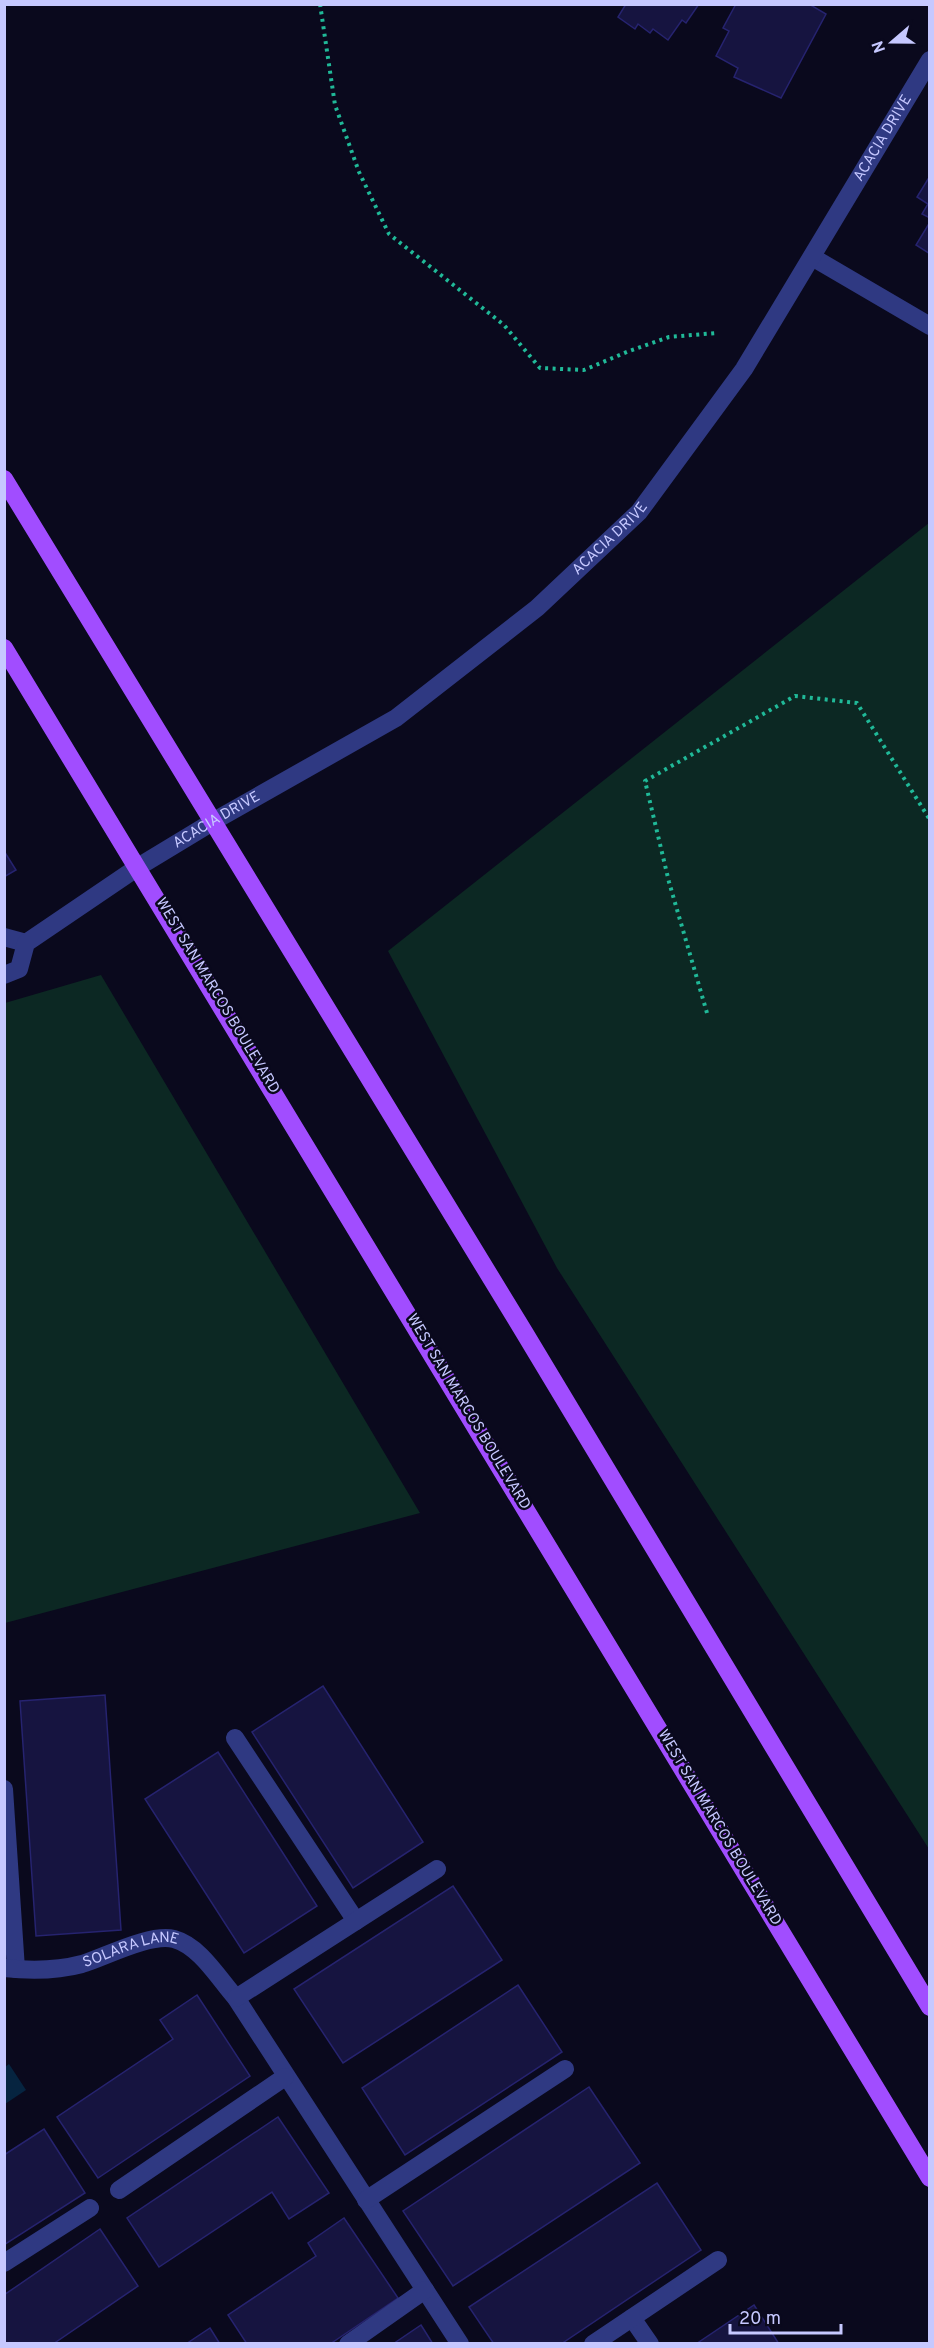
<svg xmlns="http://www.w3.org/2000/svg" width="934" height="2348" viewBox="0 0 934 2348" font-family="Overpass,sans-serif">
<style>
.green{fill:#0c2823}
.water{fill:#062440}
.building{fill:#161440;stroke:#26236f;stroke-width:1.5}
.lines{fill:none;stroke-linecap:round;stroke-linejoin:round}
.path{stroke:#20b998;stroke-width:4;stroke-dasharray:3 4.5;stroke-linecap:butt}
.minor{stroke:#2f3982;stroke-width:18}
.major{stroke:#a14dff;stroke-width:18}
.labels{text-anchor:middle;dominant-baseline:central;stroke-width:5;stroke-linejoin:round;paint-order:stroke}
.street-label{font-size:15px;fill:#c6c8ff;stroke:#0a091d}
</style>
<rect width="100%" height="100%" fill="#0a091d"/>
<g class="green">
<path d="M929,523V1849L557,1268L388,951Z"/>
<path d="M101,975L420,1513L5,1623V1003Z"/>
</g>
<path class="water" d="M9,2064L26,2090L5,2104V2067Z"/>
<g class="building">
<path d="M626,4H699L686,23L682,20L668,40L653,29L650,33L638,24L635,29L618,17Z"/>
<path d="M736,4H809L826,14L781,98L734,77L738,68L716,56L729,31L723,28Z"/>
<path d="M930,176V218L922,214L928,204L917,197Z"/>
<path d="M930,222V254L916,245Z"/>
<path d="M4,851L16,870L4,877Z"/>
<path d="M323,1686L423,1842L353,1888L252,1732Z"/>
<path d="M105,1695L121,1930L36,1936L20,1701Z"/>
<path d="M218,1752L317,1906L244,1953L145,1799Z"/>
<path d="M453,1886L502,1960L343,2063L294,1989Z"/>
<path d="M518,1985L562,2052L405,2155L362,2088Z"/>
<path d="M197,1995L250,2076L98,2178L57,2117L173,2039L160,2020Z"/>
<path d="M589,2087L640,2163L453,2286L403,2211Z"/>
<path d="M278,2117L329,2193L289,2219L272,2192L159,2267L127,2218Z"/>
<path d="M44,2129L85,2193L4,2245V2155Z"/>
<path d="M657,2183L701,2250L561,2344H494L469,2307Z"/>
<path d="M344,2218L398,2298L330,2344H247L228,2315L316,2256L308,2243Z"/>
<path d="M100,2229L138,2286L53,2344H4V2295Z"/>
<path d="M754,2305L779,2344H696Z"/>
<path d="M421,2325L433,2344H393Z"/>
<path d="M210,2328L220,2344H186Z"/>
</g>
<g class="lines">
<g class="path">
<path d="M320,4L335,105L359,172L389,234L504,325L540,368L584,370L629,351L669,337L716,333"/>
<path d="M707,1013L669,882L645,781L795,696L857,703L930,820"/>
</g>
<g class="minor">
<path d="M812,257L930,326"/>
<path d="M4,937L26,943"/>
<path id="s1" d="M4,975L19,969L26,943L138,867L214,821L396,718L537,608L639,512L744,369L930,60"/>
<path d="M235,1738L356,1921"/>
<path d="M4,1789L16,1969"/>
<path id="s2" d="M4,1968C31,1971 56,1971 82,1964C105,1957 150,1933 174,1939C200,1946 219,1979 236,1998L460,2344"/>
<path d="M236,1998L437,1869"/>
<path d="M119,2190L285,2077"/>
<path d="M366,2200L565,2069"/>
<path d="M4,2263L90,2208"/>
<path d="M632,2318L650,2344"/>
<path d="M348,2344L425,2290"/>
<path d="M593,2344L718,2260"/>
</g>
<g class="major">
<path d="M4,479L524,1332L930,2007"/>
<path d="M4,648L930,2178"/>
</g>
</g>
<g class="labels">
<g class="street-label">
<text stroke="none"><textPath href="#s1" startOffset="1242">ACACIA DRIVE</textPath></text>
<text stroke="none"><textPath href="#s1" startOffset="756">ACACIA DRIVE</textPath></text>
<text stroke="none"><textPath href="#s1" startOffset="270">ACACIA DRIVE</textPath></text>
<text transform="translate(217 996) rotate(59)">WEST SAN MARCOS BOULEVARD</text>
<text transform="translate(468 1412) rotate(59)">WEST SAN MARCOS BOULEVARD</text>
<text transform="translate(719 1828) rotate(59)">WEST SAN MARCOS BOULEVARD</text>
<text stroke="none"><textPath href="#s2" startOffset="130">SOLARA LANE</textPath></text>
</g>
</g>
<rect width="934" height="2348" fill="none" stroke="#c6c8ff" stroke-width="12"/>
<g transform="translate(892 42) rotate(250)" stroke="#0a091d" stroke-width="4.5" paint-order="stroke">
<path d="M0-4.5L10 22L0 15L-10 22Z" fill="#c6c8ff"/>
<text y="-9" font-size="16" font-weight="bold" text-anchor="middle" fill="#c6c8ff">N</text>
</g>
<path d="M730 2324v9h111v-9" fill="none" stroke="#c6c8ff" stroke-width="3"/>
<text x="739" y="2324" font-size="18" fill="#c6c8ff" stroke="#0a091d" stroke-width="4.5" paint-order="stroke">20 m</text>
</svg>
